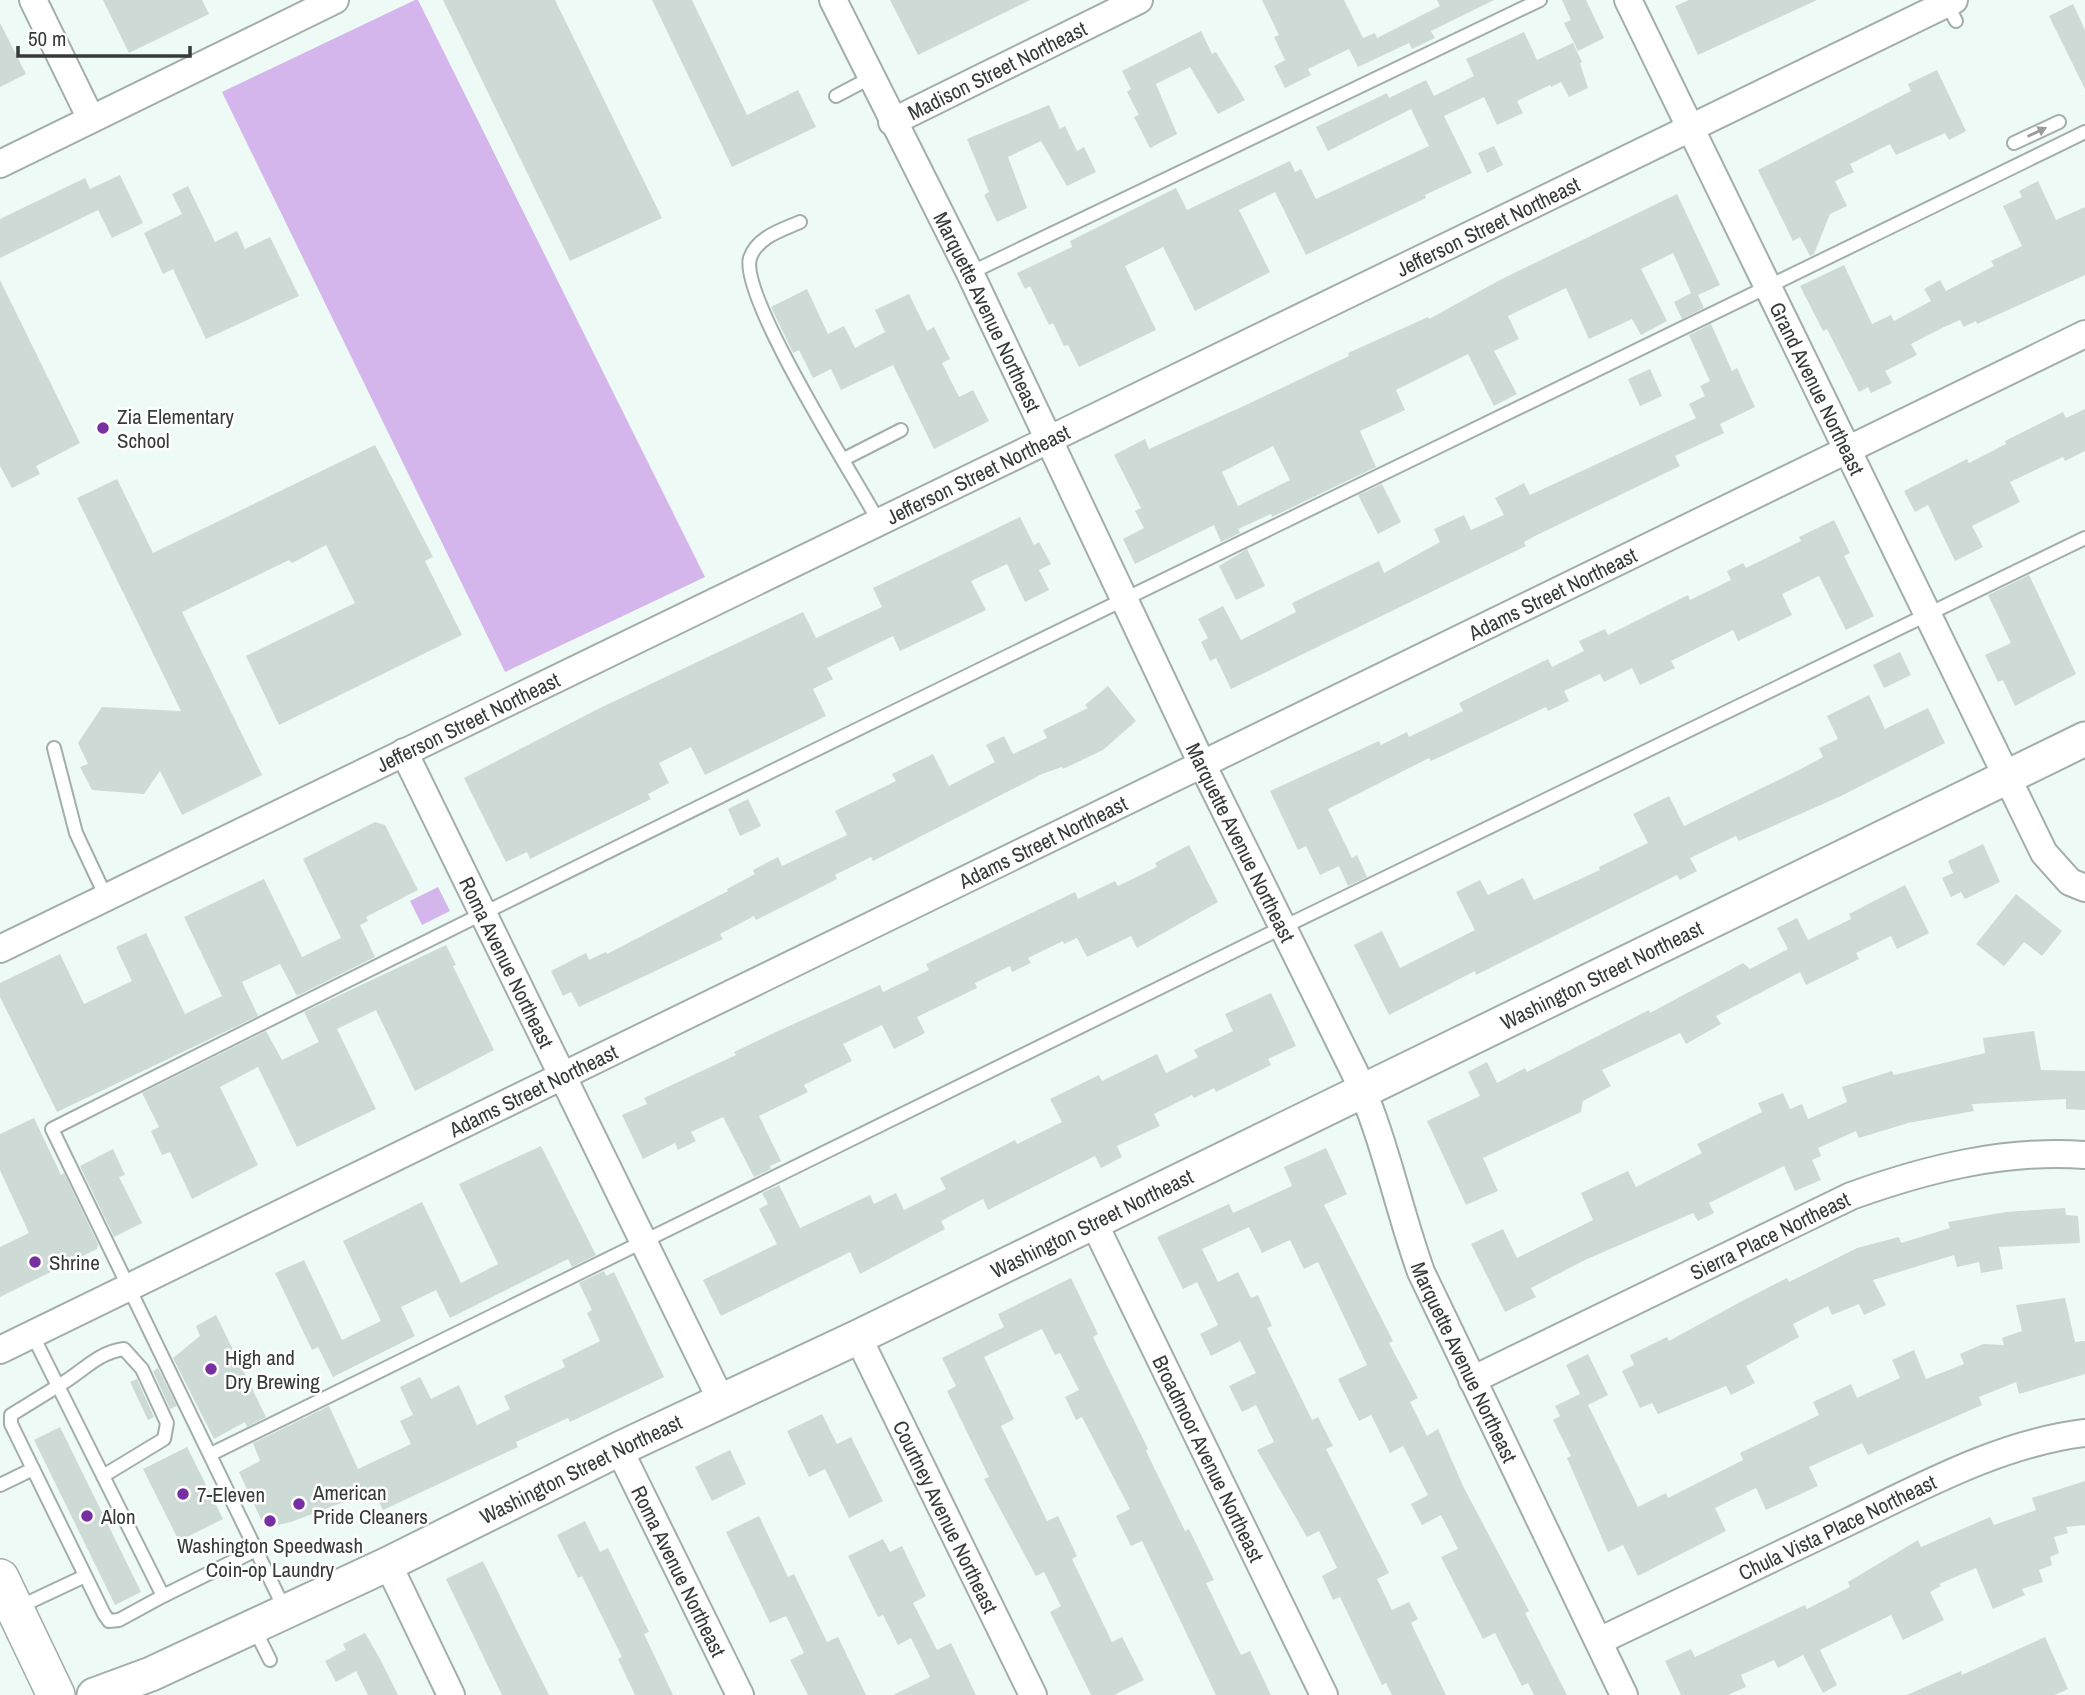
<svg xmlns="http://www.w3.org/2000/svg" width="2085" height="1695" viewBox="0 0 2085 1695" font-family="'Archivo Narrow',sans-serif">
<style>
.green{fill:#d4b6ec}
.building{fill:#cedad6;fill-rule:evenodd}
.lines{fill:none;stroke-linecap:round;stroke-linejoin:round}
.service-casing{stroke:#a2aeaa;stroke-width:16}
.minor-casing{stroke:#a2aeaa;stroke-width:30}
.tertiary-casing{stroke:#a2aeaa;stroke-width:37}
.secondary-casing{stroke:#a2aeaa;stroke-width:40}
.service{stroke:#fff;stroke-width:12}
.minor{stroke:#fff;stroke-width:26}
.tertiary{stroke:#fff;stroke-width:33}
.secondary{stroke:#fff;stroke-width:37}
.oneway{fill:#9a9c9c}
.poi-dot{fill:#772fa2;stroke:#fff;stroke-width:2.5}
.labels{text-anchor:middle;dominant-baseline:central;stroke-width:5;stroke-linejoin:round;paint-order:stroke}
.street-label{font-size:21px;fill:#363a39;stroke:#fff}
.poi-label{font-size:21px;fill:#363a39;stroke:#fff;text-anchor:start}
</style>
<rect width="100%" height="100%" fill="#eefaf6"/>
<g class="green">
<path d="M415,0H418L705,577L505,672L222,92Z"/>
<path d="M438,887L450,911L422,925L410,901Z"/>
</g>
<g class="building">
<path d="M103,0H202L209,14L129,53Z"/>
<path d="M443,0H555L662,218L570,261Z"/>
<path d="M652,0H692L747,115L798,90L816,127L732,167Z"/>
<path d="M890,0H1030L918,55Z"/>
<path d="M1262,0H1344L1363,38L1375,33L1377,38L1440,6L1437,0H1494L1431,31L1435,38L1412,49L1409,43L1358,67L1349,49L1308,69L1311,75L1285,88L1274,66L1285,60L1274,37L1279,35Z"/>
<path d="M1562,0H1586L1604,38L1578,51L1564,23L1571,20Z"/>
<path d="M1689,0H1817L1698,55L1675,6Z"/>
<path d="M2073,4L2085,30V89L2049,16Z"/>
<path d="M0,23L26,74L0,87Z"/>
<path d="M1201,31L1212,54L1216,52L1245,100L1218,114L1190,67L1156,84L1177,134L1150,148L1134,117L1139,115L1127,92L1131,89L1122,71Z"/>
<path d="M1524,32L1537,60L1573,43L1582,62L1580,63L1588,88L1569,97L1561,82L1551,87L1550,85L1517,101L1523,113L1497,125L1484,97L1444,116L1472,173L1425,195L1426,198L1306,255L1275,192L1239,210L1270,272L1195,311L1163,247L1125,266L1156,330L1079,367L1068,345L1064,346L1053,323L1049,325L1030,286L1025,289L1017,273L1072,247L1070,241L1176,188L1187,210L1290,161L1295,172L1301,169L1316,199L1429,146L1411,109L1328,151L1316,127L1387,93L1389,98L1426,80L1434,96L1474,76L1466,59Z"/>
<path d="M1937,70L1966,131L1949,140L1945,133L1896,155L1890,144L1850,164L1854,172L1835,181L1847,206L1830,214L1814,254L1810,256L1800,237L1793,241L1758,170L1911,91L1908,84Z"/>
<path d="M1049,105L1060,129L1065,126L1077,151L1084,147L1096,172L1067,186L1041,141L1008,157L1027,208L997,222L984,195L989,192L967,139Z"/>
<path d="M1494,146L1503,165L1487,173L1478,153Z"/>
<path d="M120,175L143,223L112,238L98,210L0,258V219L85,178L90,189Z"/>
<path d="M2038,181L2056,220L2085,207V275L1977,324L1976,321L1964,327L1960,320L1944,327L1911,344L1917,355L1885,371L1892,383L1871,393L1868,387L1859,392L1827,329L1823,331L1800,286L1844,265L1872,324L1891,315L1894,321L1931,301L1924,289L1940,280L1946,291L1994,266L1991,261L2022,246L2003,206L2022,197L2019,191Z"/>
<path d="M188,186L215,242L237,231L245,249L270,237L299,296L206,339L173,269L163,274L144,233L182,214L172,194Z"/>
<path d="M1677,194L1720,285L1698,295L1704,308L1682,319L1674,302L1691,293L1673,253L1641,269L1667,321L1641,335L1632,319L1589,339L1566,288L1508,316L1519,339L1494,351L1517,394L1494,406L1468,354L1396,390L1405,410L1360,431L1376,467L1272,517L1271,514L1238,529L1240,533L1221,542L1214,525L1135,564L1123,539L1144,528L1135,511L1141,508L1114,455L1145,439L1149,449L1248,404L1349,356L1348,353L1428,317L1429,319L1500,280ZM1273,446L1290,480L1238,506L1222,472Z"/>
<path d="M0,280L80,443L36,466L40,474L12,488L0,466Z"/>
<path d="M807,289L828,334L844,326L855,348L885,332L875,310L909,294L927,331L934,327L950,359L942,363L959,397L973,390L989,421L934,449L893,365L841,390L831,369L813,378L799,350L793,353L771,307Z"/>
<path d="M1711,324L1732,371L1737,368L1755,407L1720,424L1724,433L1675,456L1680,466L1535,536L1524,542L1526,546L1231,689L1216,658L1210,661L1201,642L1208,638L1198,619L1223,606L1241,640L1296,612L1292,603L1379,561L1384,573L1440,542L1434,529L1464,515L1471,530L1504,515L1495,498L1524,483L1530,495L1696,418L1689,404L1705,396L1700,386L1710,381L1689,335Z"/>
<path d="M1650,369L1662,396L1640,406L1628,379Z"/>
<path d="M2085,409V451L2065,461L2063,457L2010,482L2020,502L1972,526L1983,547L1955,561L1928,505L1915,512L1904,491L1967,459L1969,463L2006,444L2005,441L2063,412L2066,418Z"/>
<path d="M375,445L433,557L425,561L462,635L279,725L246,656L355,603L326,545L292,563L289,560L182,612L262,775L182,815L160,771L144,794L92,790L80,767L88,764L78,743L102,707L181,711L77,498L117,479L153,553Z"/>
<path d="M1382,484L1401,522L1378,534L1358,495Z"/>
<path d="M1020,517L1034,545L1039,542L1051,564L1039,570L1049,590L1025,602L1007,564L971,581L986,610L900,651L893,636L827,668L833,679L813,689L826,716L705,775L691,747L659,763L669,783L648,794L651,799L530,859L527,852L506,862L464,778L602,707L803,612L816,638L882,607L873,588Z"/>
<path d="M1834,520L1850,553L1844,556L1874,616L1846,630L1819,576L1782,594L1792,615L1738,641L1733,630L1671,661L1675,668L1640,685L1632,668L1604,682L1600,674L1564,691L1569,701L1548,711L1546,707L1431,761L1429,758L1328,809L1352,858L1357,855L1367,877L1348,886L1339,866L1320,875L1306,846L1298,850L1270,791L1379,741L1381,745L1407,732L1409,737L1463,711L1459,703L1499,683L1548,659L1552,667L1584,651L1579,641L1605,629L1608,635L1688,595L1690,600L1731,580L1727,571L1743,563L1746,568L1801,541L1799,537Z"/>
<path d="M1247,549L1265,586L1236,600L1219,566Z"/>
<path d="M2029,575L2076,674L2015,706L2003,680L1998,682L1985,655L2011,643L1988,595Z"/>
<path d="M1900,652L1911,675L1884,688L1873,665Z"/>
<path d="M1108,686L1136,721L1103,750L1063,769L1062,767L1042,774L873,861L871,857L835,875L837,879L798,899L756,920L754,916L720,934L723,939L579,1007L571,992L563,996L551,971L586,953L589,960L606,952L607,954L728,891L727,889L755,874L753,870L778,857L782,866L847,835L835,811L896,781L892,774L933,754L949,786L995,762L986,745L1004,736L1013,754L1047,738L1043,730L1088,708L1085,705Z"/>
<path d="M1869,695L1885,729L1928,708L1945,743L1841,796L1739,841L1736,836L1690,858L1697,871L1680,880L1677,875L1476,975L1475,971L1389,1015L1354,945L1382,931L1400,968L1475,930L1456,892L1480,880L1488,895L1523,878L1534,900L1600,870L1599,867L1648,843L1633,814L1669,796L1684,826L1799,770L1823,757L1819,748L1838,739L1827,716Z"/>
<path d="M748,799L761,826L740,836L728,809Z"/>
<path d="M375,822L385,825L418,890L366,917L368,921L360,925L375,957L297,996L280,964L242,982L258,1016L57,1112L0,997V983L60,954L84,1004L132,981L116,947L146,933L185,1014L222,996L184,917L264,879L302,957L341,938L303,859Z"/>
<path d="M1983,844L2000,882L1965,899L1961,892L1951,897L1942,878L1953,873L1948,861Z"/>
<path d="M1189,845L1218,902L1137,948L1131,936L1087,957L1077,938L1064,944L1063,941L1028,958L1031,963L1012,972L1010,966L975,983L977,988L917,1017L925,1033L894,1049L882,1025L843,1044L852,1061L804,1085L808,1092L759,1116L781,1161L770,1166L771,1169L754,1177L723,1117L691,1132L696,1141L678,1150L675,1143L643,1159L622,1115L647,1104L644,1098L736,1055L734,1052L778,1031L880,985L883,992L929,970L926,964L1075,892L1078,899L1115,881L1118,886L1157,867L1155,863Z"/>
<path d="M1905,885L1929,933L1897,949L1891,936L1856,953L1859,959L1806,985L1800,972L1716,1016L1721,1024L1686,1044L1680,1033L1602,1070L1611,1086L1583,1101L1581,1112L1483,1158L1498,1191L1466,1205L1427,1121L1480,1096L1468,1072L1487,1062L1497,1083L1525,1068L1527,1072L1649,1010L1650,1013L1743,963L1750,969L1788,949L1777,928L1797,918L1808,940L1851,919L1849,914Z"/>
<path d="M2016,894L2062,931L2042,956L2024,942L2004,966L1976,944Z"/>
<path d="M446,945L456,965L453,966L494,1050L415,1091L376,1010L337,1029L376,1109L297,1147L258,1067L220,1087L258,1165L192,1199L170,1152L162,1155L151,1131L159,1127L142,1093L266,1031L282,1060L319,1042L304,1012Z"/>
<path d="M1271,993L1296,1046L1268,1059L1271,1065L1216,1092L1214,1088L1194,1098L1192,1095L1154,1114L1160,1126L1117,1146L1122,1157L1101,1168L1095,1156L988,1210L983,1199L941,1221L945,1229L860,1274L850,1252L721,1316L703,1280L777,1244L759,1209L768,1204L762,1193L779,1185L800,1228L870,1195L874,1204L896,1193L904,1210L946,1189L940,1178L1015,1140L1017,1144L1062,1122L1050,1099L1099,1075L1102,1081L1157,1054L1166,1073L1198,1057L1194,1050L1233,1031L1225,1014Z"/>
<path d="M2034,1031L2041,1070L2085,1071V1110L2066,1109V1099L1972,1104L1974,1111L1908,1123L1859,1138L1856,1131L1818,1148L1821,1156L1812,1160L1821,1180L1795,1191L1784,1166L1709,1203L1714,1213L1698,1221L1693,1213L1585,1260L1531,1288L1536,1297L1505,1312L1471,1244L1503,1229L1517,1258L1593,1220L1581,1193L1628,1171L1636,1187L1702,1153L1697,1144L1762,1112L1758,1103L1783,1093L1790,1109L1802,1104L1808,1119L1847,1102L1842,1087L1892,1071L1894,1075L1985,1053L1983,1038Z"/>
<path d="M34,1118L61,1175L64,1173L98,1244L97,1249L0,1297V1247L29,1233L0,1170V1134Z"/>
<path d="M541,1146L596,1255L572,1267L568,1259L450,1318L436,1290L401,1307L415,1336L333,1377L318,1347L312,1350L275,1273L304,1260L342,1340L381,1321L343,1241L422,1202L461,1283L498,1264L459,1184Z"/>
<path d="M1326,1148L1347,1194L1324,1205L1393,1341L1389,1343L1418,1398L1410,1402L1427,1436L1438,1429L1464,1488L1529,1611L1525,1613L1567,1695H1534L1528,1683L1522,1686L1495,1633L1483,1639L1441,1557L1458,1549L1441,1515L1422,1525L1411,1504L1428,1495L1403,1446L1390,1453L1371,1415L1359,1421L1338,1379L1367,1365L1318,1262L1304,1269L1290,1240L1262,1253L1249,1227L1202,1249L1218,1282L1238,1272L1251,1298L1258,1295L1272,1326L1267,1328L1312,1420L1318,1417L1333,1446L1326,1449L1389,1573L1377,1579L1392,1610L1409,1602L1418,1619L1411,1623L1446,1695H1392L1386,1683L1382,1685L1340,1597L1333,1600L1322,1576L1337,1568L1319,1531L1307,1537L1257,1450L1274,1442L1256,1405L1242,1412L1229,1386L1256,1373L1240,1341L1211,1356L1200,1334L1218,1325L1197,1282L1183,1289L1157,1237L1229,1204L1233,1213L1292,1186L1284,1167Z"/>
<path d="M113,1149L125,1175L119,1177L142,1223L114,1237L80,1166Z"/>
<path d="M2065,1208L2066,1215L2078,1216L2080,1243L1999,1247L2003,1269L1981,1273L1979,1262L1957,1267L1954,1255L1873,1280L1886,1305L1864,1315L1859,1304L1832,1315L1828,1306L1793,1324L1799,1337L1746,1366L1755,1383L1731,1395L1726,1386L1658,1414L1652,1403L1640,1408L1622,1371L1634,1365L1630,1355L1667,1337L1669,1341L1742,1301L1787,1278L1789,1282L1857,1248L1899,1237L1901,1243L1950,1228L1948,1222L2006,1212Z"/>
<path d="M604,1271L606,1276L614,1272L664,1377L570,1422L568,1418L516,1442L518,1447L383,1510L373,1491L291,1522L265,1528L239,1472L260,1461L253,1443L329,1406L358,1469L411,1444L400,1421L413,1415L400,1387L420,1377L431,1399L459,1385L477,1425L510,1409L504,1396L565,1367L562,1360L600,1341L587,1313L592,1310L579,1283Z"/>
<path d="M1071,1278L1098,1334L1093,1337L1148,1449L1146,1451L1185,1531L1189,1529L1214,1580L1206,1583L1241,1655L1250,1651L1271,1695H1216L1142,1541L1131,1546L1116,1516L1130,1509L1082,1417L1076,1420L1065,1397L1079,1390L1060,1353L1055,1355L1042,1329L984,1357L1014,1419L1001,1426L1047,1521L1058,1516L1077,1556L1072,1559L1112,1642L1122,1637L1144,1680L1114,1695H1091L1050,1612L1061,1606L1044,1572L1036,1576L984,1479L989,1477L947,1391L956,1386L942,1358L1004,1327L998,1314Z"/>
<path d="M2065,1298L2075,1342L2085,1341V1374L2019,1394L2016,1382L1979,1397L1982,1405L1868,1455L1862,1443L1809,1467L1818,1486L1766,1510L1756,1488L1715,1508L1726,1531L1638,1576L1623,1545L1608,1552L1567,1458L1571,1456L1553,1420L1560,1416L1555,1406L1580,1394L1566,1365L1588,1354L1608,1395L1588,1405L1638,1507L1666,1493L1668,1498L1743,1460L1740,1453L1819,1415L1813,1402L1851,1384L1857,1398L1900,1378L1892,1360L1914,1350L1926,1379L1964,1364L1960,1354L1983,1344L2004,1345L2002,1338L2022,1331L2016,1305Z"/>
<path d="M216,1315L266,1417L247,1427L245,1422L214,1439L173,1358L200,1336L196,1326Z"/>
<path d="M158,1368L177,1406L170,1409L153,1371Z"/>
<path d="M137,1379L154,1417L148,1420L130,1382Z"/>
<path d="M822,1414L837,1444L851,1437L883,1501L849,1518L825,1469L809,1477L787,1431Z"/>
<path d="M60,1427L141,1592L115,1605L34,1440Z"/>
<path d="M187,1447L223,1519L179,1541L143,1469Z"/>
<path d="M730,1450L746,1484L712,1501L695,1467Z"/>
<path d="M2085,1481V1525L2066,1527L2068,1533L2054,1537L2059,1553L2050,1557L2052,1565L2039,1570L2043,1582L2022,1589L2025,1595L1993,1609L1976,1568L1939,1584L1941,1586L1930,1592L1944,1620L1903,1640L1891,1615L1820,1650L1837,1685L1823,1693L1803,1655L1778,1668L1774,1660L1741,1675L1746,1687L1728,1695H1681L1665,1661L1691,1649L1695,1657L1805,1605L1807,1609L1850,1587L1848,1582L1918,1540L1921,1547L1990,1517L1994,1525L2036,1510L2032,1498Z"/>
<path d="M759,1516L788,1577L794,1574L827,1642L838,1637L866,1695H808L790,1660L804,1653L786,1616L770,1623L726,1532Z"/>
<path d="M585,1521L600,1552L608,1548L649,1632L644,1634L673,1695H635L618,1659L622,1657L582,1576L578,1578L557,1535Z"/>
<path d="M883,1539L890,1552L902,1546L926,1596L913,1603L937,1650L951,1643L976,1695H893L930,1677L911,1638L898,1645L883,1615L878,1617L848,1556Z"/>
<path d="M483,1561L517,1631L549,1695H502L446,1579Z"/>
<path d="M365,1633L380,1659L398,1695H368L356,1671L336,1682L325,1661L346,1650L343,1644Z"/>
<path d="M2045,1637L2068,1689L2055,1695H1907L1961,1671L1962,1675Z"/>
</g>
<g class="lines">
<defs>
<g id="service">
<path d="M1947,4L1956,21"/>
<path d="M836,96L870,78"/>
<path d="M2014,143L2059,122"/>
<path d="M800,222C782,230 757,237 750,258C739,296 855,478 879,522"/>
<path d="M970,273L1540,0"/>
<path d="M844,459L901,430"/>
<path d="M54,748L76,833L106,897"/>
<path d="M32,1334L58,1386C83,1372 96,1353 124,1349L142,1369L167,1423L164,1439L103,1476"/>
<path d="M211,1454L1267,935L2085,538"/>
<path d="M0,1485L33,1469"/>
<path d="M163,1596L119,1620L109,1621L104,1614L11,1424V1415L58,1386L163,1596L256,1550"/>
<path d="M19,1607L85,1576"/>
<path d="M286,1612L52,1129C726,788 1407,464 2085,132"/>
<path d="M254,1628L270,1660"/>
</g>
<g id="minor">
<path d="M33,0L91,119"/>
<path id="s1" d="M833,0L970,273L1202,764L1354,1071C1384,1135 1397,1205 1421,1272L1624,1695"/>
<path id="s2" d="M1628,0L2044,853L2070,882L2085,888"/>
<path id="s3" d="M892,122L1139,0"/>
<path d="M0,164L335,0"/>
<path id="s4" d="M404,752L721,1400"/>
<path id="s5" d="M0,949L1954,0"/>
<path id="s6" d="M1093,1221L1324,1695"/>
<path id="s7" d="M858,1337L1033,1695"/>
<path id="s8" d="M0,1350L2085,334"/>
<path id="s9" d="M1472,1380L1851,1196C1926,1169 2005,1149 2085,1155"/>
<path id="s10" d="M619,1449L740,1695"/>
<path d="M388,1564L451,1695"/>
<path id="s11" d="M1599,1641C1681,1601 1765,1562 1848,1522C1923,1486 2001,1443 2085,1433"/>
</g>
<g id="tertiary">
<path id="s12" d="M94,1695L151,1674L388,1564L619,1449L858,1337L2085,739"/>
</g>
<path id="secondary" d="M0,1578L56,1695"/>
</defs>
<use href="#service" class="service-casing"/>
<use href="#minor" class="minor-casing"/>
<use href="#tertiary" class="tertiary-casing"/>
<use href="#secondary" class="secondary-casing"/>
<use href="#service" class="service"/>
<use href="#minor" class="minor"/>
<use href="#tertiary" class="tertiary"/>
<use href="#secondary" class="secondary"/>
</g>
<defs><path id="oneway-solid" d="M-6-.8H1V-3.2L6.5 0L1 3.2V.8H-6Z" transform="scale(1.75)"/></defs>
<use class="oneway" href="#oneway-solid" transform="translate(2037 132) rotate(-25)"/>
<g class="poi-dot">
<circle cx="103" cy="428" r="7"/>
<circle cx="35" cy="1262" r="7"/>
<circle cx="211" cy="1369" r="7"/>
<circle cx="183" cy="1494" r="7"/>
<circle cx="299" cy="1504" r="7"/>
<circle cx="87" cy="1516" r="7"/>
<circle cx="270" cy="1521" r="7"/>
</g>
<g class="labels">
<g class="street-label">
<text stroke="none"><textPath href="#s3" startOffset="117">Madison Street Northeast</textPath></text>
<text stroke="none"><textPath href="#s5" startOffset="1654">Jefferson Street Northeast</textPath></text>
<text stroke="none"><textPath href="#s1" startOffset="348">Marquette Avenue Northeast</textPath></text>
<text stroke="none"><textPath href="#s2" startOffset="432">Grand Avenue Northeast</textPath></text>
<text stroke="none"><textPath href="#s5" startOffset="1087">Jefferson Street Northeast</textPath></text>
<text stroke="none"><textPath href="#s8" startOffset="1727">Adams Street Northeast</textPath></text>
<text stroke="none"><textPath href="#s5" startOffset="520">Jefferson Street Northeast</textPath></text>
<text stroke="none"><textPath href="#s8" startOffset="1160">Adams Street Northeast</textPath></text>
<text stroke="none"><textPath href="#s1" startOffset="936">Marquette Avenue Northeast</textPath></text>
<text stroke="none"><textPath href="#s4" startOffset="234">Roma Avenue Northeast</textPath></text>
<text stroke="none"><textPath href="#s12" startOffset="1671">Washington Street Northeast</textPath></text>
<text stroke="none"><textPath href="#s8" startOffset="593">Adams Street Northeast</textPath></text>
<text stroke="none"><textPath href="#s12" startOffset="1104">Washington Street Northeast</textPath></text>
<text stroke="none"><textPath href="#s9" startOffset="331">Sierra Place Northeast</textPath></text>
<text stroke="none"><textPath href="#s1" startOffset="1503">Marquette Avenue Northeast</textPath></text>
<text stroke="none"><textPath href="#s6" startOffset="264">Broadmoor Avenue Northeast</textPath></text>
<text stroke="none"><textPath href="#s12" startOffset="537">Washington Street Northeast</textPath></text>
<text stroke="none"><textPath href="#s7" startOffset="200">Courtney Avenue Northeast</textPath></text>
<text stroke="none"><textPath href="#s11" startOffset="264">Chula Vista Place Northeast</textPath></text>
<text stroke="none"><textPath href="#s10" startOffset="136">Roma Avenue Northeast</textPath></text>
</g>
<g class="poi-label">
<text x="117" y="416">Zia Elementary<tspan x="117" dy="24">School</tspan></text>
<text x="49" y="1262">Shrine</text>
<text x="225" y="1357">High and<tspan x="225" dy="24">Dry Brewing</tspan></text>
<text x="313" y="1492">American<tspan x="313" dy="24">Pride Cleaners</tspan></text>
<text x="197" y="1494">7-Eleven</text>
<text x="101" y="1516">Alon</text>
<text x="270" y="1545" text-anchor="middle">Washington Speedwash<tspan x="270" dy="24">Coin-op Laundry</tspan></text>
</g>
</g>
<path d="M18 46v10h172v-10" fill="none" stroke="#363a39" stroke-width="3.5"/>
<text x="28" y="46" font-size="21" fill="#363a39" stroke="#ffffff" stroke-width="5" paint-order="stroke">50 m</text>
</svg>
